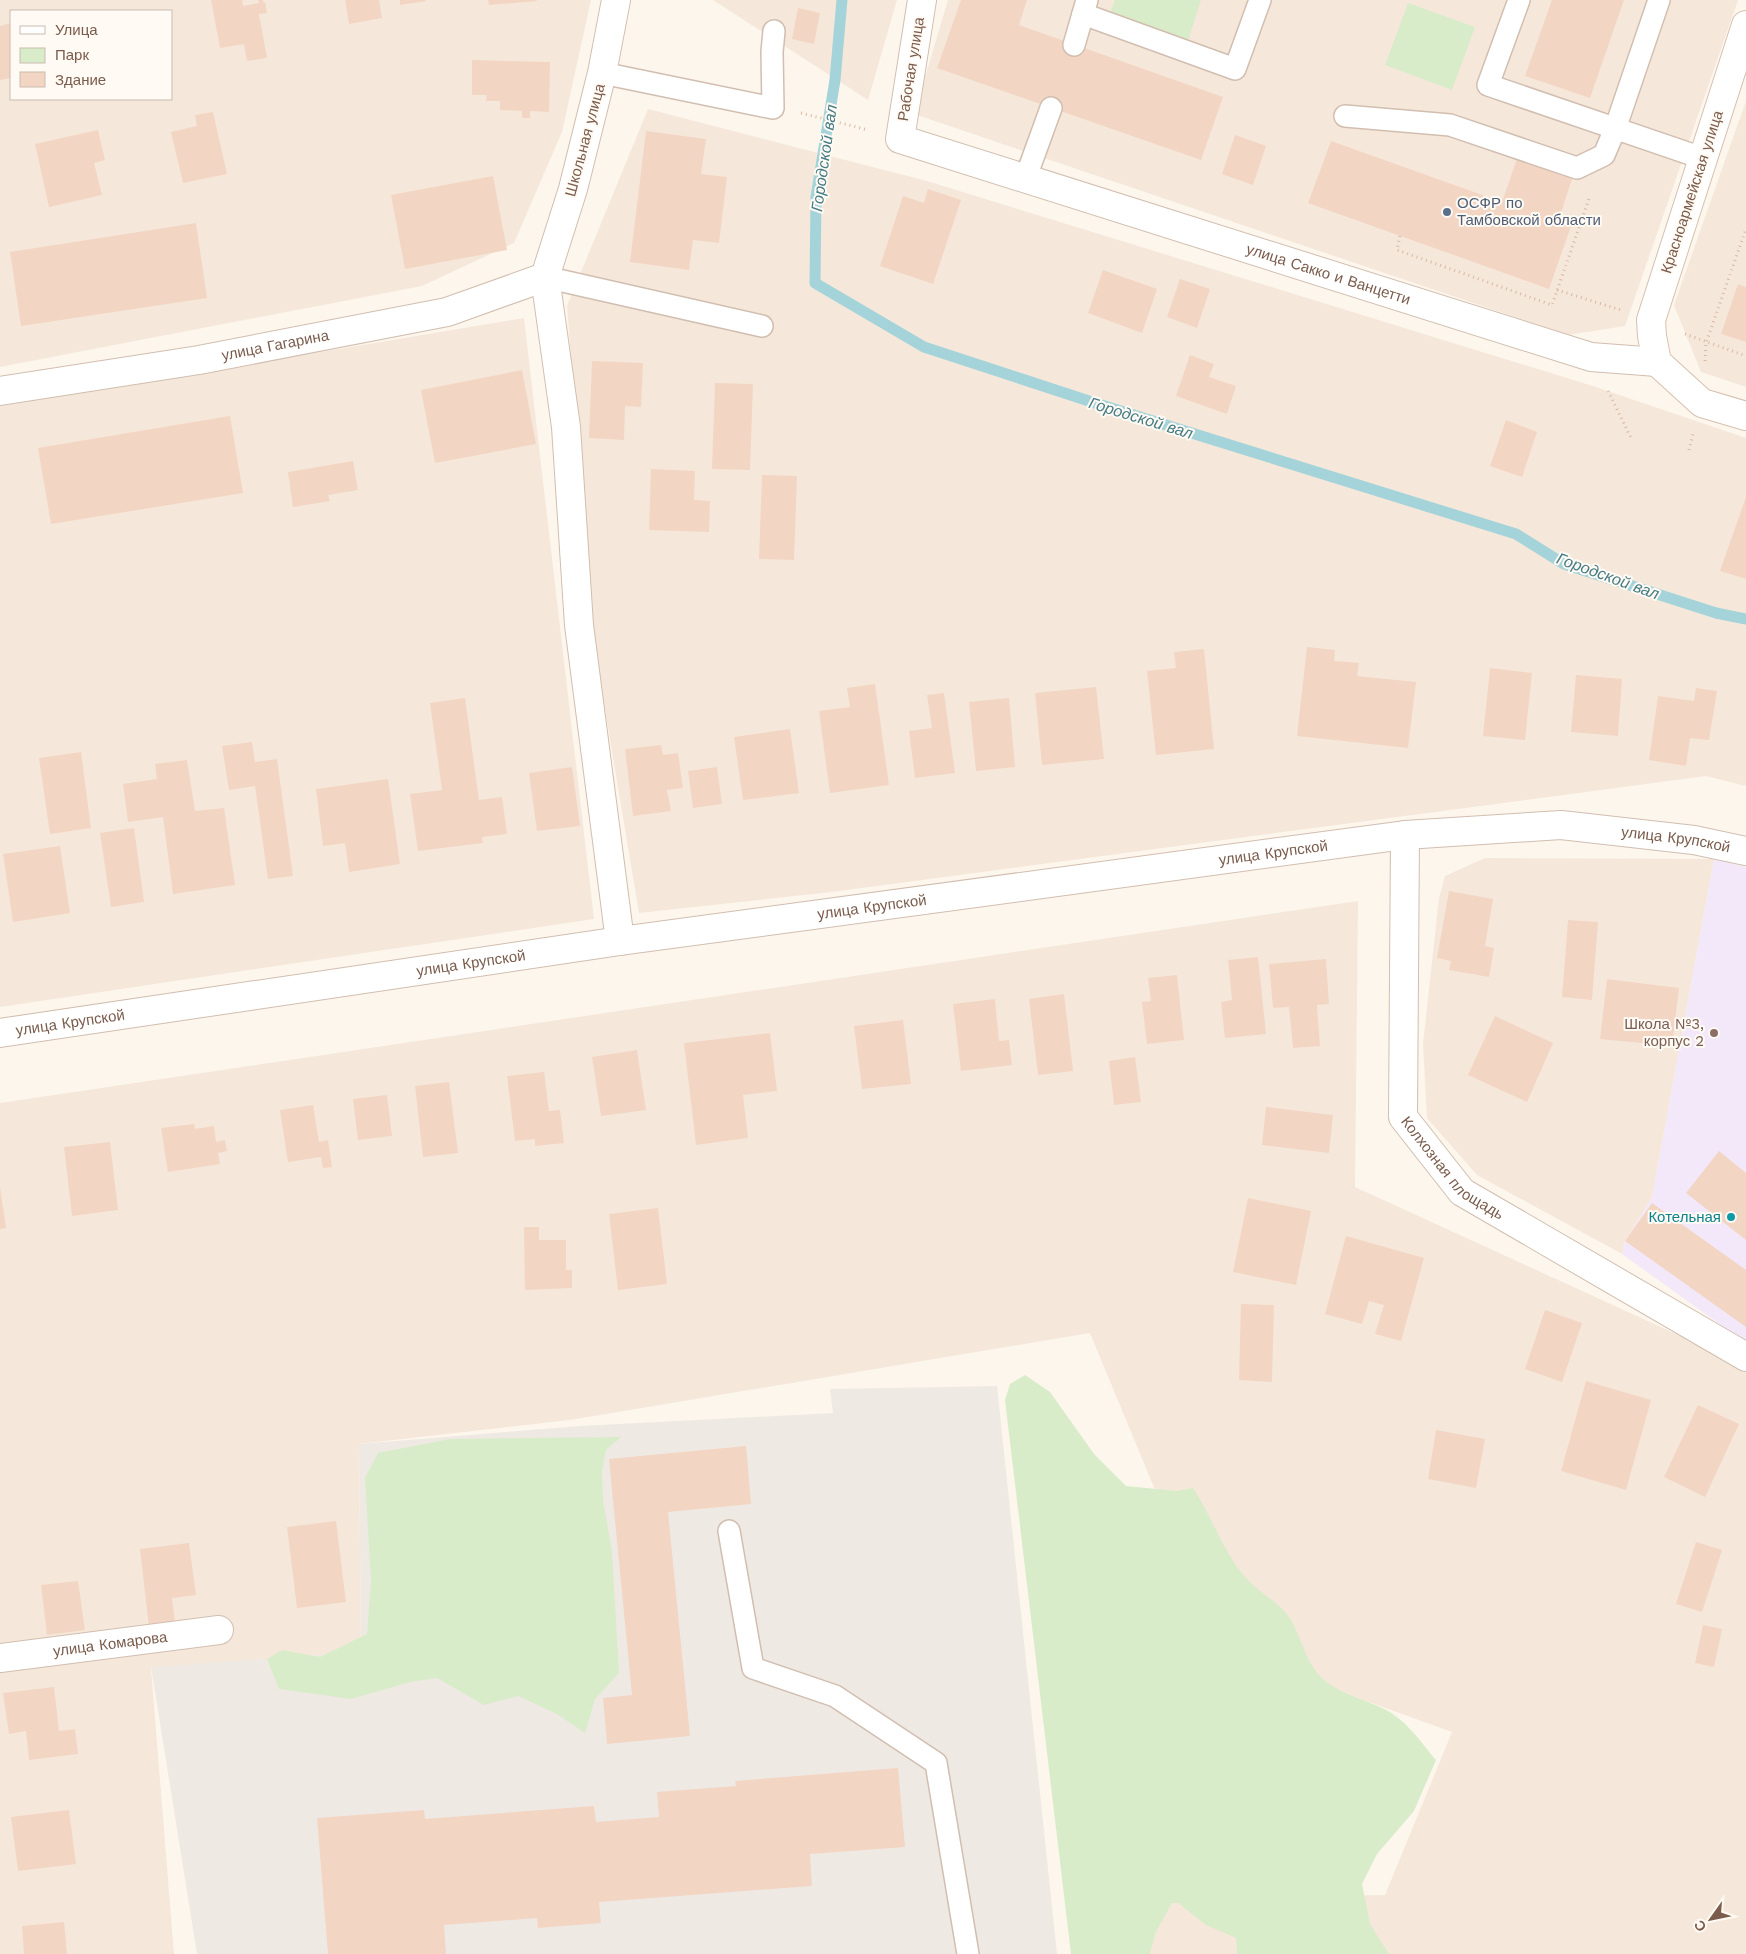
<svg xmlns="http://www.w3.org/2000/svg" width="1746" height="1954" viewBox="0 0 1746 1954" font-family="'Work Sans',sans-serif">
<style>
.residential{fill:#f5e8da;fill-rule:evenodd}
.industrial{fill:#efe9e4}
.education{fill:#f3e8fa}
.green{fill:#d8ecc9}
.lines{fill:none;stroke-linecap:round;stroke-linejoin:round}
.stream{stroke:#a5d3da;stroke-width:11}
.building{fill:#f3d5c3}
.lane-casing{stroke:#d1beb0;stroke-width:24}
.street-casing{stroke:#d1beb0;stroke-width:30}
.secondary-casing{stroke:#d6c0b0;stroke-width:30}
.path{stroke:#d9b8a5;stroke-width:3;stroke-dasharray:1 4;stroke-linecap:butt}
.lane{stroke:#fff;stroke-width:21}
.street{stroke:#fff;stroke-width:28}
.secondary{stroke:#fff;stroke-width:28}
.service-dot{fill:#5c6f8a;stroke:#fffaf3;stroke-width:2}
.education-dot{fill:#8d6e63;stroke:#fffaf3;stroke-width:2}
.culture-dot{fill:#0f9aa8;stroke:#fffaf3;stroke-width:2}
.labels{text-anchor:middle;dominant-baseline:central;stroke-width:4;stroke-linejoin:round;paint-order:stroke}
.street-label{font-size:15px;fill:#7a5c4d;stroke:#fffaf3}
.service-label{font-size:15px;fill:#4e5e75;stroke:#fffaf3;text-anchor:start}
.education-label{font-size:15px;fill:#785e54;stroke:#fffaf3;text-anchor:end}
.culture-label{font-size:15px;fill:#0d838f;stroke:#fffaf3;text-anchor:end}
.water-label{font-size:16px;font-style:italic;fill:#437c86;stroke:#fffaf3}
</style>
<rect width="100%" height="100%" fill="#fdf6ec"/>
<g class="residential">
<path d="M0,0H591L562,132L514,243L422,286L0,367ZM11,11H171V99H11Z"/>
<path d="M713,0H897L868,100Z"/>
<path d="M948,0H1738L1625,326L1568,335L914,114Z"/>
<path d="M1746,101V387L1701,372L1674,305Z"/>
<path d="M648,109L927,181L1593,386L1746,438V786L1706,776L832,892L639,913L592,632L567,306Z"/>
<path d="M524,318L594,919L0,1007V406Z"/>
<path d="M1485,858L1714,859L1652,1198L1625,1241L1622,1254L1477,1175L1427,1118L1423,1044L1439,898L1445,876Z"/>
<path d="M1358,901L1355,1187L1746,1366V1954H1090V1900L1385,1895L1452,1732L1221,1649L1090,1333L570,1420L359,1444L361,1652L151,1668L174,1954H0V1103Z"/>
</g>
<path class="industrial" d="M997,1386L1057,1954H197L151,1667L361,1652L359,1444L580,1426L833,1413L830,1389Z"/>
<path class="education" d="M1714,859L1746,867V1343L1622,1254L1625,1241L1652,1198Z"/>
<g class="green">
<path d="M1115,0H1201L1188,41L1110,14Z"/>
<path d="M1408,3L1475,27L1452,90L1385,65Z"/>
<path d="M1025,1375L1050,1392L1094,1454L1126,1486L1176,1491L1193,1488C1213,1518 1223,1553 1247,1579C1260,1594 1280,1602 1291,1620C1301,1637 1307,1664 1321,1677C1338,1694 1362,1698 1382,1708C1405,1718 1420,1741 1436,1760L1414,1811L1377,1854L1362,1884L1370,1924L1389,1954H1237L1236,1938L1206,1925L1178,1903H1172L1155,1934L1150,1954H1071L1005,1400L1010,1384Z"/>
<path d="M621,1437L606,1450L602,1471L603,1500L612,1552L619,1673L595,1699L585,1733L557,1714L518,1696L484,1705L437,1678L410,1682L351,1699L279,1689L267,1659L282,1650L320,1657L367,1634L371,1580L365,1478L378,1453L450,1439Z"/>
</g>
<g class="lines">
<path class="stream" d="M842,0L835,80L816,197L815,283L924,347L1095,403L1516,534L1564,564L1716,613L1746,619"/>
</g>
<g class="building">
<path d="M211,0H242L243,6L259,3L258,0H263V2H265L267,13L259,14L267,58L247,61L244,44L220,48Z"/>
<path d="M345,0H379L382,18L349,24Z"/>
<path d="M400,0H425L426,1L400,5Z"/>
<path d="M488,0H537V1L489,5Z"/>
<path d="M961,0H1027L1019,25L1223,97L1201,160L937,68Z"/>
<path d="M1552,0H1624L1590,98L1525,76Z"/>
<path d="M798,8L820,13L814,44L792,39Z"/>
<path d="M11,23V78L0,80V26Z"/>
<path d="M472,60L550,62L549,112L530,111V118H522V111L500,110V101H486L487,95H472Z"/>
<path d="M213,112L227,174L183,183L171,132L197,126L195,115Z"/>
<path d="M98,130L105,160L94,163L102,195L49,207L35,144Z"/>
<path d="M646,131L706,139L701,174L727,177L719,243L693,240L689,270L630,262Z"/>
<path d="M1235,135L1266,146L1253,185L1222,174Z"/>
<path d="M1331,141L1502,202L1517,159L1572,179L1558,222L1571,226L1549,289L1308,203Z"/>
<path d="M493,176L507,250L405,269L391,195Z"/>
<path d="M928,189L961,200L933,284L880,266L903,196L924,203Z"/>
<path d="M196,223L207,298L21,326L10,252Z"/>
<path d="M1103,270L1157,289L1142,333L1088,313Z"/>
<path d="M1180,279L1210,289L1197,328L1167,317Z"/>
<path d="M1738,284L1746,287V342L1721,334Z"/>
<path d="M1190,355L1214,364L1209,377L1236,386L1227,414L1176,396Z"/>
<path d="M592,361L643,363L641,407L625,406L624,440L589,438Z"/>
<path d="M522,370L536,444L435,463L421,390Z"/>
<path d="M715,383L753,384L750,470L712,469Z"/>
<path d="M230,416L243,493L51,524L38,448Z"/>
<path d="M1506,420L1537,432L1522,477L1490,466Z"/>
<path d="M353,461L358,490L328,495L330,501L293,507L288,472Z"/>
<path d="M651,469L695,471L694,500L710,501L709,532L649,530Z"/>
<path d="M762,475L797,476L794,560L759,559Z"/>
<path d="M1746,497V579L1720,571Z"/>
<path d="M1307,647L1335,650L1334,661L1359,663L1357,676L1416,682L1408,748L1297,736Z"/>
<path d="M1204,649L1214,749L1156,755L1147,671L1176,668L1174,652Z"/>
<path d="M1490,668L1532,673L1525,740L1483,736Z"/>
<path d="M1576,675L1622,679L1618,736L1571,732Z"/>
<path d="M875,684L889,785L830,793L819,711L850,707L847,688Z"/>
<path d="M1096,687L1104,759L1042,765L1035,693Z"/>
<path d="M1696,688L1717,691L1709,740L1690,738L1686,766L1649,760L1658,696L1694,701Z"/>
<path d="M944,693L955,773L915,778L909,731L932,728L927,695Z"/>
<path d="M465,698L479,800L502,797L507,834L482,837L483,843L418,851L410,794L442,790L430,703Z"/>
<path d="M1009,698L1015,767L976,771L969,702Z"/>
<path d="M790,729L799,793L743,800L734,737Z"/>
<path d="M252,742L255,762L277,759L293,876L268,879L255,786L229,790L222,746Z"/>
<path d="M661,745L663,755L678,753L683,788L667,790L671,811L633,816L625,749Z"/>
<path d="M81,752L91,828L50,834L39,758Z"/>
<path d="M187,760L195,811L224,808L235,885L173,894L163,817L128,822L123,784L157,779L155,764Z"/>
<path d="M572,767L580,826L537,831L529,773Z"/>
<path d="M717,767L722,804L693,808L688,771Z"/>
<path d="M388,779L400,864L349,872L345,843L323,846L316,789Z"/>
<path d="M134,828L144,902L111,907L100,833Z"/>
<path d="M60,846L70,913L13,922L3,854Z"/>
<path d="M1449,891L1493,899L1485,946L1494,948L1489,977L1449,970L1451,961L1437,958Z"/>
<path d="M1568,920L1598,922L1592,1000L1562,997Z"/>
<path d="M1258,957L1266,1034L1225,1038L1221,1002L1232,1000L1228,960Z"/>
<path d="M1326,959L1329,1004L1317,1005L1320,1046L1293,1048L1289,1007L1273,1008L1269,964Z"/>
<path d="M1177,975L1184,1040L1147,1044L1142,1002L1151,1001L1148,978Z"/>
<path d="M1607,979L1679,988L1672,1046L1600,1039Z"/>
<path d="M1064,994L1073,1071L1038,1075L1029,999Z"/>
<path d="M995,999L999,1041L1009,1040L1012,1065L961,1071L953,1004Z"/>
<path d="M1495,1016L1553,1043L1527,1102L1468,1075Z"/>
<path d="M903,1020L911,1084L862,1089L854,1026Z"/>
<path d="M770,1033L777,1091L743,1095L748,1138L696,1145L684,1043Z"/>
<path d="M637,1050L646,1110L601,1116L592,1057Z"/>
<path d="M1135,1057L1141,1102L1114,1105L1109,1061Z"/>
<path d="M544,1072L549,1111L560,1110L564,1143L535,1146V1139L515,1141L507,1076Z"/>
<path d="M449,1082L458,1153L423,1157L415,1086Z"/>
<path d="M387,1095L392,1136L358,1140L353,1099Z"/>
<path d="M313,1105L319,1142L328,1140L332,1167L323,1168L321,1157L288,1162L280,1110Z"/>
<path d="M1266,1107L1333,1115L1329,1153L1262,1145Z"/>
<path d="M194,1124L195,1129L214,1126L216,1142L225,1140L227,1151L218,1153L220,1164L168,1172L161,1128Z"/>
<path d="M110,1142L118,1210L72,1216L64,1147Z"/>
<path d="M1719,1151L1746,1173V1240L1686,1193Z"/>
<path d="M0,1187L6,1228L0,1229Z"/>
<path d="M1248,1198L1311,1211L1296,1285L1233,1272Z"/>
<path d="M1652,1203L1746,1270V1327L1625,1241Z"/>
<path d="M658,1208L667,1284L618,1290L609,1214Z"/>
<path d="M524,1227H539V1240H566V1270H572V1288L525,1290Z"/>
<path d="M1346,1236L1424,1258L1401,1341L1375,1334L1384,1305L1369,1301L1362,1324L1325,1314Z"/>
<path d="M1241,1304L1274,1305L1272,1382L1239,1380Z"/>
<path d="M1545,1310L1582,1323L1562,1382L1525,1369Z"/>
<path d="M1586,1381L1651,1400L1626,1490L1561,1471Z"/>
<path d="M1698,1405L1739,1424L1705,1497L1664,1477Z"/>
<path d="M1436,1430L1485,1439L1476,1488L1428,1479Z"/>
<path d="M746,1446L751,1504L668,1512L690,1736L607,1744L603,1698L632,1695L609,1459Z"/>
<path d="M336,1521L346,1602L297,1608L287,1527Z"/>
<path d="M1696,1542L1722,1550L1702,1612L1676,1604Z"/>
<path d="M189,1543L196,1595L172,1598L175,1623L149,1627L140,1549Z"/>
<path d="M78,1581L85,1630L47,1635L41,1585Z"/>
<path d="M1703,1625L1722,1629L1714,1667L1695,1663Z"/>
<path d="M54,1687L59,1731L75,1729L78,1754L29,1760L26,1731L9,1734L3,1693Z"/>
<path d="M898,1768L905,1847L810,1854L812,1886L599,1902L601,1923L538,1928L537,1918L444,1925L446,1954H328L317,1818L424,1810L425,1819L594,1806L596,1822L659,1817L657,1792L736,1786L735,1781Z"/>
<path d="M69,1810L76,1864L18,1871L11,1817Z"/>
<path d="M64,1922L67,1954H24L22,1926Z"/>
</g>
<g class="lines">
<defs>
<g id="lane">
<path d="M1519,0L1488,85L1702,158"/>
<path d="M1083,14L1235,69L1260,0"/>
<path d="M1074,45L1087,0"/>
<path d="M602,73L773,108L772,52L774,31"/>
<path d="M1345,116L1450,125L1577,168L1604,155L1615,129L1659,0"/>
<path d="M1026,177L1051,108"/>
<path d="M545,277L762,326"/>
<path d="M729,1531L753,1668L835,1696L936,1763L968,1954"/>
</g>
<g id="street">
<path d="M616,0L602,73L573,189L545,277L566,427L579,625L620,941"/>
<path id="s1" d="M922,0L900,139L1591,357L1657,362"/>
<path id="s2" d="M0,391L199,360L447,312L545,277"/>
<path id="s3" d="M1405,835L1403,1117L1462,1192L1746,1357"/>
<path id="s4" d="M0,1033L620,941L1405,835L1561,825L1694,840L1746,851"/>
<path id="s5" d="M0,1658L219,1630"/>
</g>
<path id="secondary" d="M1746,25L1651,320L1652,336L1657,362L1702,403L1746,416"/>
</defs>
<use href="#lane" class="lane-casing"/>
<use href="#street" class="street-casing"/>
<use href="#secondary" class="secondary-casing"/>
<g class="path">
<path d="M801,113L868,130"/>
<path d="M1400,236L1397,250L1552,305L1590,196"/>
<path d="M1557,290L1621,310"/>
<path d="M1685,334L1746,356"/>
<path d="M1705,361L1706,343L1746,229"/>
<path d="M1608,391L1632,440"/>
<path d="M1689,450L1693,434"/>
</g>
<use href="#lane" class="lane"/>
<use href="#street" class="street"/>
<use href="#secondary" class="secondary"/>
</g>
<circle class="service-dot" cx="1447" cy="212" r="5"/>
<circle class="education-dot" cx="1714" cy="1033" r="5"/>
<circle class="culture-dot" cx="1731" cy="1217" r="5"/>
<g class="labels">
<g class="street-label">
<text transform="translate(911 69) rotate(-81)">Рабочая улица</text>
<text transform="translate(585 140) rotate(-75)">Школьная улица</text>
<text transform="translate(1692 192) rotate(-72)">Красноармейская улица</text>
<text stroke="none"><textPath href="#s1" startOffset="590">улица Сакко и Ванцетти</textPath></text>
<text stroke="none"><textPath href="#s2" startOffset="279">улица Гагарина</textPath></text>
<text stroke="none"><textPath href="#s4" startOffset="1691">улица Крупской</textPath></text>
<text stroke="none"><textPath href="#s4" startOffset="1286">улица Крупской</textPath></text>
<text stroke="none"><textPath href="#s4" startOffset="881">улица Крупской</textPath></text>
<text stroke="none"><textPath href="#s4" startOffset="476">улица Крупской</textPath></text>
<text stroke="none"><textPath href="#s4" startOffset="71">улица Крупской</textPath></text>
<text stroke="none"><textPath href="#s3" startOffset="354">Колхозная площадь</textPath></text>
<text stroke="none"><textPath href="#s5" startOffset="111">улица Комарова</textPath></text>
</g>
<g class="service-label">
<text x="1457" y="203">ОСФР по<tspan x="1457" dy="17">Тамбовской области</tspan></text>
</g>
<g class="education-label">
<text x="1704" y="1024">Школа №3,<tspan x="1704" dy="17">корпус 2</tspan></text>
</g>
<g class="culture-label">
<text x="1721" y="1217">Котельная</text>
</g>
<g class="water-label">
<text transform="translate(824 158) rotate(-82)">Городской вал</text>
<text transform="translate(1141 418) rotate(17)">Городской вал</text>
<text transform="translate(1608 576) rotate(20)">Городской вал</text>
</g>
</g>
<rect x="10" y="10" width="162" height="90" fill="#fffaf3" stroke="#cabbb1"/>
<rect x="20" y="26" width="25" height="8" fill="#ffffff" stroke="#cabbb1"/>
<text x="55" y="35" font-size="15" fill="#7a5c4d">Улица</text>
<rect x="20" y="48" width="25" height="15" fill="#d8ecc9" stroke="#cabbb1"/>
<text x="55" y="60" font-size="15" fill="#7a5c4d">Парк</text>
<rect x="20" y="72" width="25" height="15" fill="#f3d5c3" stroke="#cabbb1"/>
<text x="55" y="85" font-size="15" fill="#7a5c4d">Здание</text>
<g transform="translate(1711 1919) rotate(237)" stroke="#fffaf3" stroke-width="4" paint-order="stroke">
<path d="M0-4L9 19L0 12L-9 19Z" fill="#7a5c4d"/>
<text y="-8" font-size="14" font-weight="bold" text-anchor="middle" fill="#7a5c4d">С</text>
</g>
</svg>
